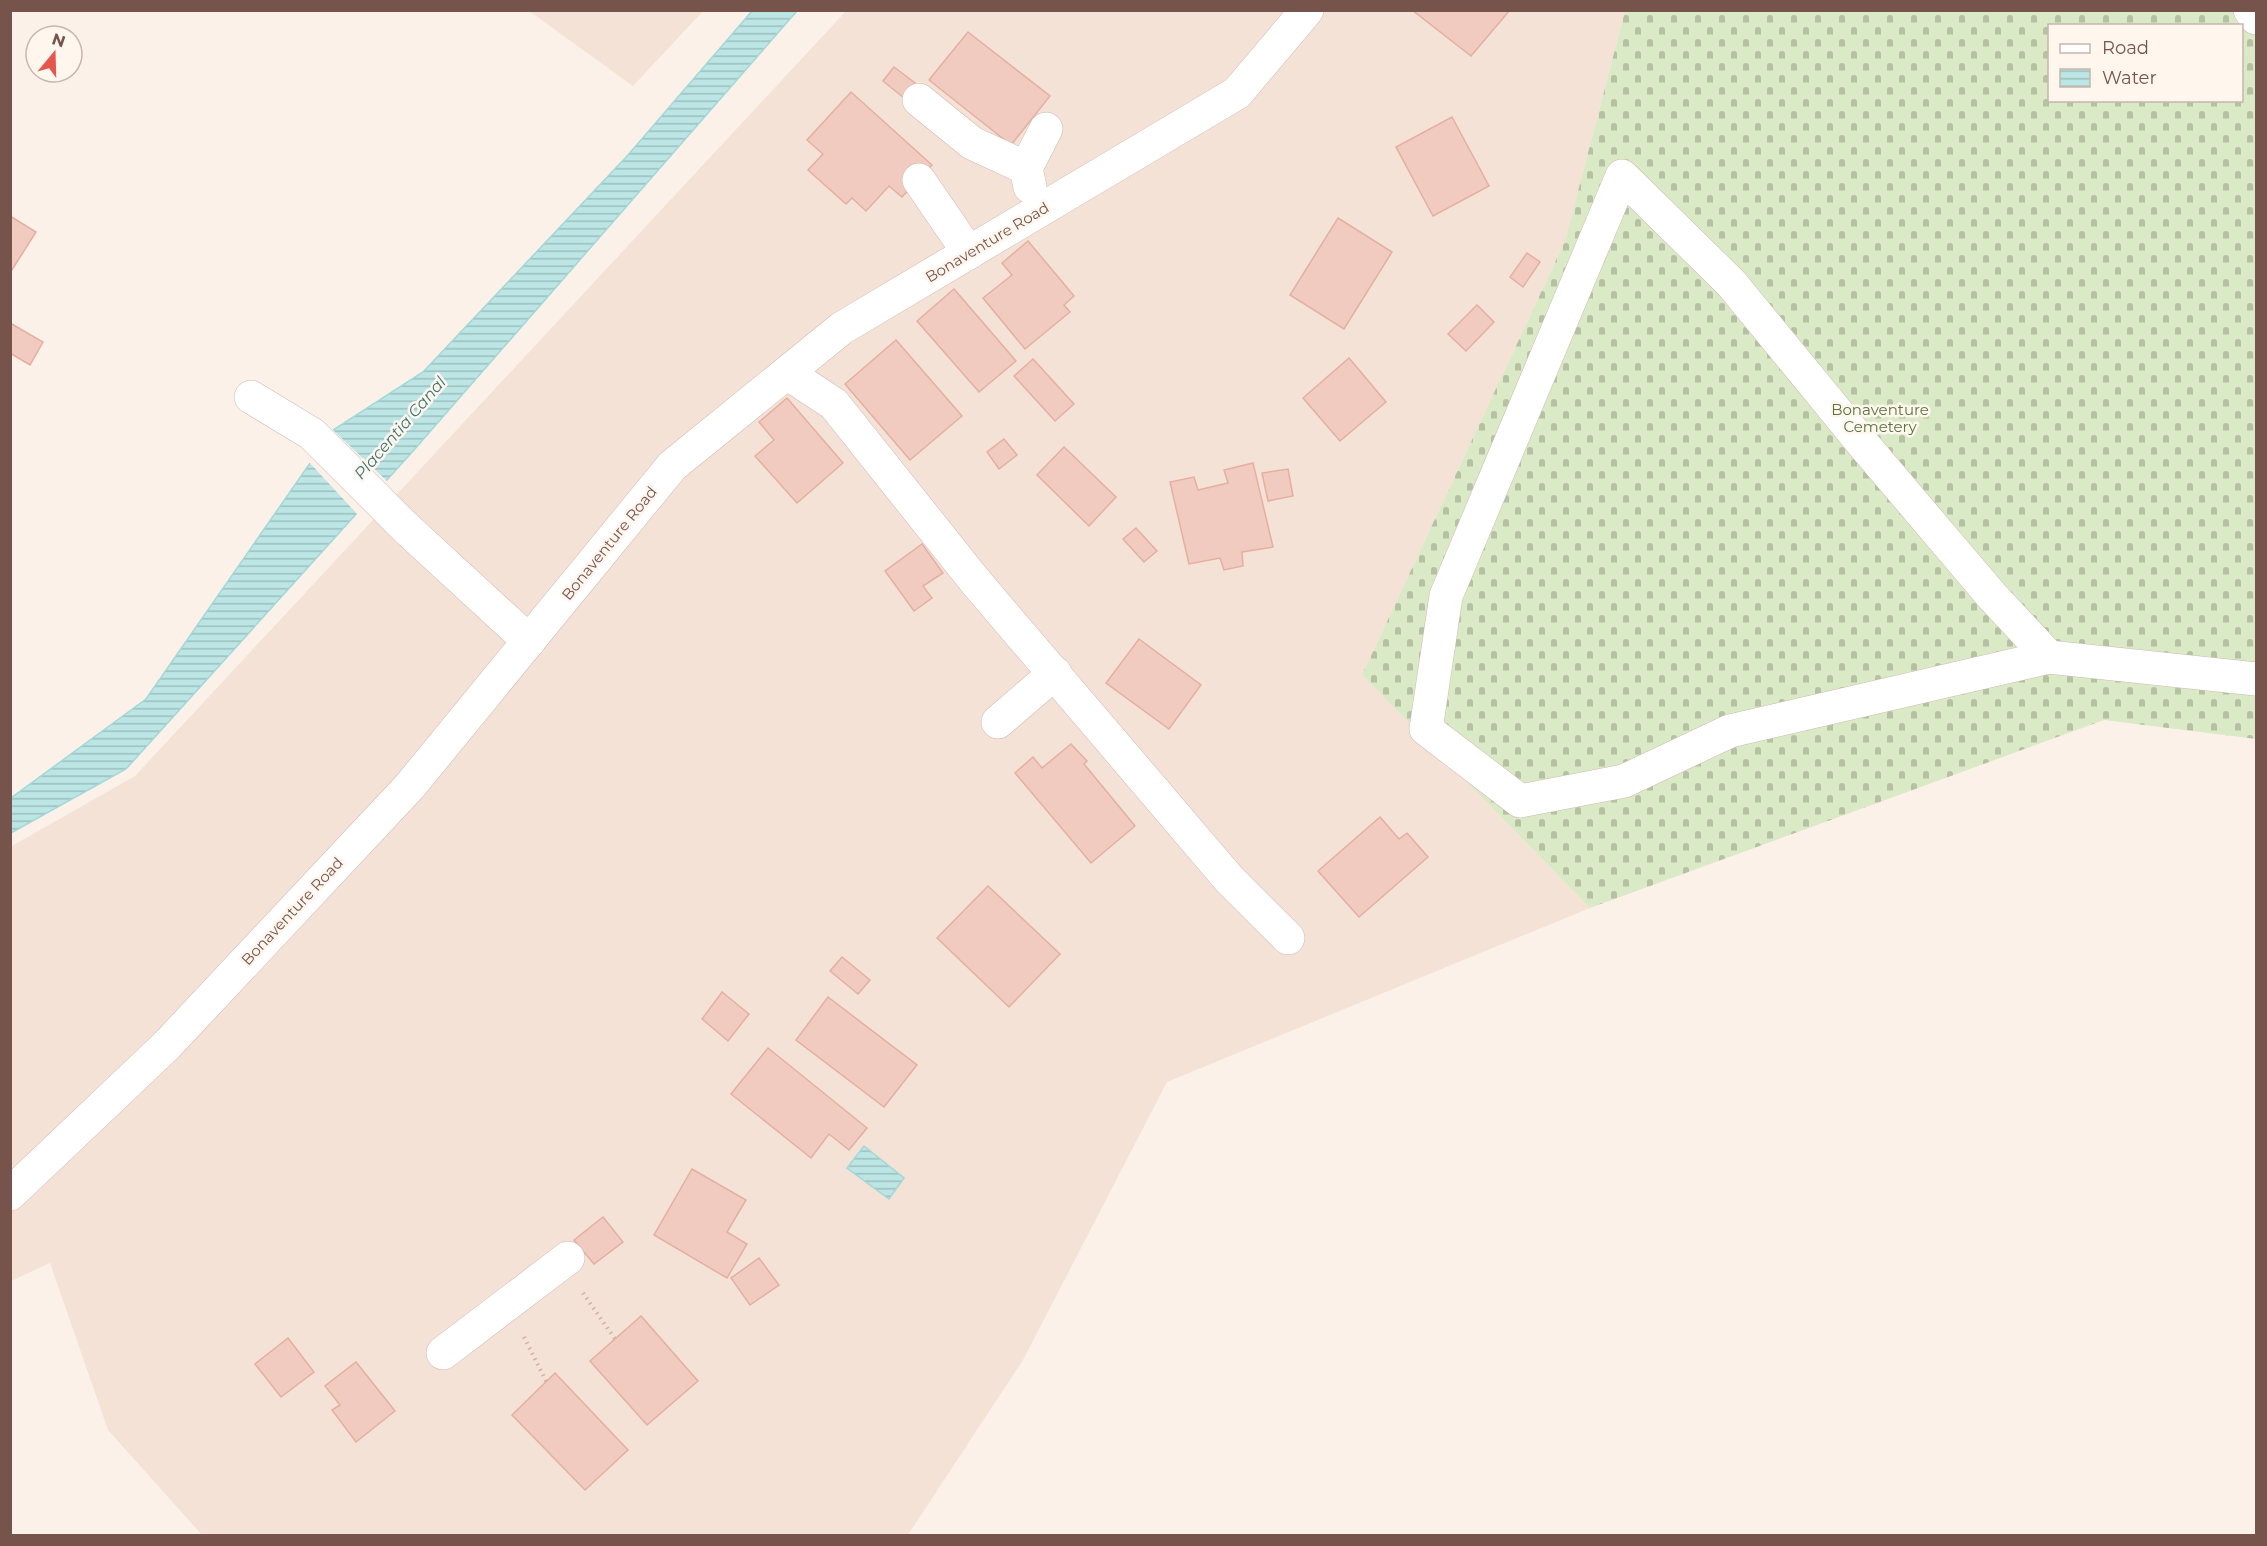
<svg xmlns="http://www.w3.org/2000/svg" width="2267" height="1546" viewBox="0 0 2267 1546" font-family="Montserrat,sans-serif">
<style>
.residential{fill:#f4e2d6}
.cemetery{fill:url(#cemetery-stones);fill-rule:evenodd}
.water{fill:url(#water-rules);stroke:#a2d8d7;stroke-width:1.5}
.pier{fill:#fcf1e8}
.building{fill:#f1cbc0;stroke:#e4afa0;stroke-width:1.5}
.lines{fill:none;stroke-linecap:round;stroke-linejoin:round}
.minor-casing{stroke:#d0b9b0;stroke-width:34}
.path{stroke:#d7aea2;stroke-width:4;stroke-dasharray:1.5 4.5;stroke-linecap:butt}
.minor{stroke:#fff;stroke-width:33}
.labels{text-anchor:middle;dominant-baseline:central;stroke-width:5;stroke-linejoin:round;paint-order:stroke}
.street-label{font-size:15px;fill:#76544c;stroke:#fff6ee}
.park-label{font-size:15px;fill:#597641;stroke:#fff6ee}
.water-label{font-size:16px;font-style:italic;fill:#3c7474;stroke:#fff6ee}
</style>
<defs>
<pattern id="cemetery-stones" width="16" height="16" patternUnits="userSpaceOnUse" patternTransform="scale(1.5)"><rect width="16" height="16" fill="#dbeac6"/><path d="M2 7V4a2 2 0 0 1 4 0v3zM10 15v-3a2 2 0 0 1 4 0v3z" fill="#b6c0a3"/></pattern>
<pattern id="water-rules" width="6" height="5" patternUnits="userSpaceOnUse" patternTransform="scale(1.5)"><rect width="6" height="5" fill="#bce6e5"/><path d="M0 2.5h6" fill="none" stroke="#9dbdbc"/></pattern>
</defs>
<rect width="100%" height="100%" fill="#fcf1e8"/>
<g class="residential">
<path d="M529,11H703L633,86Z"/>
<path d="M846,11H1625L1565,241L1362,675L1590,908L1167,1082L1023,1360L908,1535H202L108,1430L50,1263L11,1281L10,847L135,776Z"/>
</g>
<path class="cemetery" d="M1625,11H2256V739L2104,720L1590,908L1362,675L1565,241ZM2050,26H2242V100H2050Z"/>
<g class="water">
<path d="M752,11H797L414,450L126,769L11,833V798L146,699L333,430L423,372L628,155Z"/>
<path d="M864,1146L904,1178L889,1199L847,1168Z"/>
</g>
<path class="pier" d="M331,428L389,483L359,516L308,461Z"/>
<g class="building">
<path d="M1412,10H1510L1471,56Z"/>
<path d="M968,32L1050,96L1011,145L929,80Z"/>
<path d="M894,67L915,83L904,98L883,81Z"/>
<path d="M851,92L932,165L902,197L889,186L866,211L852,198L846,204L808,170L823,154L807,140Z"/>
<path d="M1452,117L1489,186L1433,216L1396,147Z"/>
<path d="M10,216L36,232L10,273Z"/>
<path d="M1338,218L1392,252L1344,329L1290,295Z"/>
<path d="M1028,241L1074,296L1064,305L1070,312L1025,349L983,298L1012,275L1002,263Z"/>
<path d="M1527,253L1540,262L1523,287L1510,277Z"/>
<path d="M954,289L1016,361L979,392L917,321Z"/>
<path d="M1477,305L1494,322L1466,351L1448,334Z"/>
<path d="M10,323L43,342L30,365L10,353Z"/>
<path d="M896,340L962,416L910,460L845,384Z"/>
<path d="M1349,358L1386,402L1340,441L1303,398Z"/>
<path d="M1033,359L1074,404L1055,421L1014,376Z"/>
<path d="M787,398L843,463L797,503L755,456L774,440L759,422Z"/>
<path d="M1004,439L1017,455L999,469L987,452Z"/>
<path d="M1064,447L1116,497L1089,526L1037,475Z"/>
<path d="M1253,463L1273,547L1242,552L1243,566L1224,570L1220,558L1189,564L1170,482L1194,477L1198,490L1228,483L1224,470Z"/>
<path d="M1288,469L1293,496L1268,501L1262,473Z"/>
<path d="M1136,528L1157,551L1144,562L1123,539Z"/>
<path d="M922,544L943,573L923,586L932,598L914,611L885,571Z"/>
<path d="M1139,639L1201,685L1169,729L1106,683Z"/>
<path d="M1071,744L1087,761L1084,764L1135,826L1091,863L1015,773L1033,757L1042,768Z"/>
<path d="M1380,817L1399,839L1407,833L1428,857L1359,917L1318,871Z"/>
<path d="M988,886L1060,954L1009,1007L937,938Z"/>
<path d="M842,957L870,980L858,994L830,971Z"/>
<path d="M722,992L749,1014L728,1041L702,1019Z"/>
<path d="M828,997L917,1065L884,1107L796,1040Z"/>
<path d="M768,1048L867,1128L849,1150L829,1134L811,1158L731,1094Z"/>
<path d="M692,1169L746,1200L727,1232L747,1244L727,1278L654,1235Z"/>
<path d="M603,1217L623,1242L594,1264L574,1240Z"/>
<path d="M759,1258L779,1285L750,1305L731,1278Z"/>
<path d="M641,1316L698,1381L647,1425L590,1361Z"/>
<path d="M288,1338L314,1372L281,1397L255,1364Z"/>
<path d="M356,1362L395,1411L356,1442L332,1410L340,1405L325,1386Z"/>
<path d="M555,1373L628,1450L585,1490L512,1415Z"/>
</g>
<g class="lines">
<defs>
<g id="minor">
<path d="M2250,10L2256,18"/>
<path d="M919,100L972,143L1026,168"/>
<path d="M919,180L969,253"/>
<path d="M1030,187L1026,168L1046,129"/>
<path d="M787,373L834,404L975,581L1229,879L1288,938"/>
<path d="M251,397L312,434L406,528L529,641"/>
<path d="M2049,657L1992,596L1863,444L1731,283L1622,176L1446,596L1426,729L1520,801L1624,781L1730,731L2049,657L2256,679"/>
<path d="M998,722L1055,673"/>
<path d="M10,1194L167,1045L410,786L672,466L842,328L1237,93L1307,10"/>
<path d="M443,1353L568,1258"/>
</g>
</defs>
<use href="#minor" class="minor-casing"/>
<g class="path">
<path d="M583,1293L615,1339"/>
<path d="M524,1337L546,1381"/>
</g>
<use href="#minor" class="minor"/>
</g>
<g class="labels">
<g class="street-label">
<text transform="translate(987 242) rotate(-31)">Bonaventure Road</text>
<text transform="translate(609 543) rotate(-51)">Bonaventure Road</text>
<text transform="translate(292 911) rotate(-47)">Bonaventure Road</text>
</g>
<g class="park-label">
<text x="1880" y="409">Bonaventure<tspan x="1880" dy="17">Cemetery</tspan></text>
</g>
<g class="water-label">
<text transform="translate(400 428) rotate(-49)">Placentia Canal</text>
</g>
</g>
<rect width="2267" height="1546" fill="none" stroke="#76544c" stroke-width="24"/>
<rect x="2048" y="24" width="195" height="78" fill="#fff6ee" stroke="#c8b5ad" stroke-width="1.5"/>
<rect x="2060" y="44" width="30" height="9" fill="#ffffff" stroke="#c8b5ad" stroke-width="1.5"/>
<text x="2102" y="54" font-size="18" fill="#76544c">Road</text>
<rect x="2060" y="69" width="30" height="18" fill="url(#water-rules)" stroke="#c8b5ad" stroke-width="1.5"/>
<text x="2102" y="84" font-size="18" fill="#76544c">Water</text>
<g transform="translate(54 54) rotate(19)"><circle r="28" fill="#fff6ee" stroke="#c8b5ad" stroke-width="1.5"/>
<path d="M0-4.5L10 22L0 15L-10 22Z" fill="#e4574f"/>
<text y="-9" font-size="16" font-weight="bold" text-anchor="middle" fill="#76544c">N</text>
</g>
</svg>
